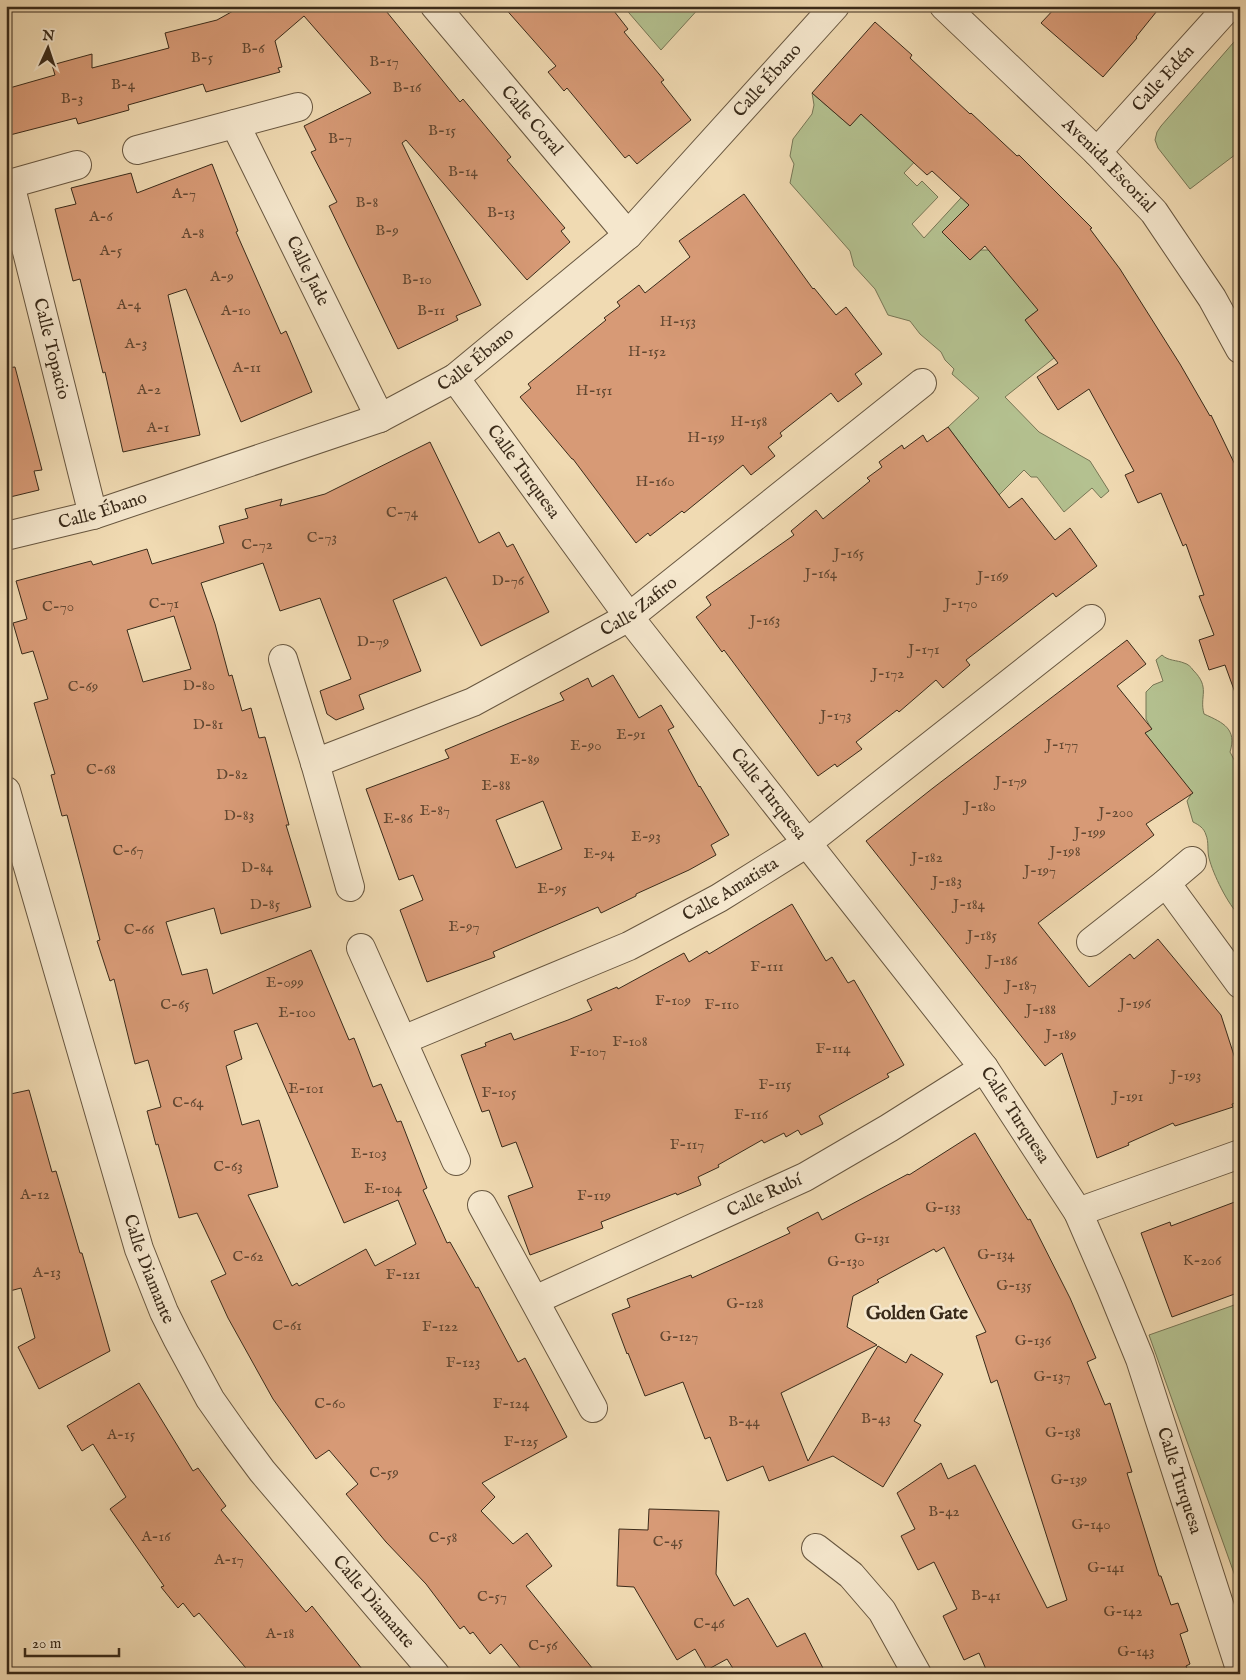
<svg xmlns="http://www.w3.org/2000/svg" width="1246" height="1680" viewBox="0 0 1246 1680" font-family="'IM FELL English',serif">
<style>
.green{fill:#b4c190;stroke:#777655}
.building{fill:#d79a76;stroke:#3a2b1a;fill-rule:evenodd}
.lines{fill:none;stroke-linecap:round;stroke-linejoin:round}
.minor-casing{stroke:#685740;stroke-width:30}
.minor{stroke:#f5e7cd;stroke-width:28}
.labels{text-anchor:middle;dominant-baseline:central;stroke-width:5;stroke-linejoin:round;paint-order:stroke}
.number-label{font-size:15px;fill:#614731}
.street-label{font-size:18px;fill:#3a2b1a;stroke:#f5e7cd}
.neighbourhood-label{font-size:19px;font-weight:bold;fill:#3a2b1a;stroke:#f5e7cd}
</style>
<rect width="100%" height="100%" fill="#f0dab2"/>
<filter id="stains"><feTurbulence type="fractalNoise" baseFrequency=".004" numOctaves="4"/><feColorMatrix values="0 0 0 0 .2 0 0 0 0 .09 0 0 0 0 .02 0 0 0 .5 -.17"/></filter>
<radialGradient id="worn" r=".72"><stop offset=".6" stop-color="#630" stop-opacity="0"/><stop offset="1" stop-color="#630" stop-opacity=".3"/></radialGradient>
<g class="green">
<path d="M623,6H701L661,50Z"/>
<path d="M1240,35V151L1190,189L1158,148L1155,140L1157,132L1161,126Z"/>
<path d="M905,63L922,154L904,173L917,186L922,181L938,197L912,224L924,238L971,187L980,250H993L1092,270L1026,319L1054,358L1005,397L1039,432L1090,461L1109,491L1101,498L1092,488L1064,512L1037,477H1031L1024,470L999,495L948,427L979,398L952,374L954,369L945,360L941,352L920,334L910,321L888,315L875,289L854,266L850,251L790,183L794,164L790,156L793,139L812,114L814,105L812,93L850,126Z"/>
<path d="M1162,655C1168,661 1177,660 1184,663C1188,664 1191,667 1193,670C1211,688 1199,696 1204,714C1224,723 1237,729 1230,752L1240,771L1238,777L1240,781V916C1228,905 1213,874 1209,858C1207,850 1209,842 1206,835C1204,828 1199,825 1193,822L1187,801L1192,793L1145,733L1151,728L1146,719V692L1153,685L1163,681L1156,660Z"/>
<path d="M1240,1303V1590L1149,1335Z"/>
</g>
<g class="building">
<path d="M242,6H382L460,102L463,99L511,157L507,160L565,228L561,231L570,242L527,280L406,140L402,143L481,305L456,316L458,320L398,349L329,206L337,202L311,152L316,150L304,126L371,93L304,16L275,41L282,67L278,68L280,72L206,92L203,84L128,105L129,110L78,124L76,118L6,136V89L55,75L52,65L92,54V68L169,48L165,33L217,20Z"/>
<path d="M503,6H610L628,29L624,32L664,80L661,82L691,120L637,164L629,155L625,158L567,88L564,91L548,72L556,66Z"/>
<path d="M1057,6H1161L1136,37L1137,38L1103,77L1041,23Z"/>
<path d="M875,22L912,55L910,58L970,114L971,113L1017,156L1019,155L1092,228L1090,229L1120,269L1180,364L1210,416L1211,415L1240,475V697L1237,698L1225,665L1209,670L1199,640L1214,635L1199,596L1204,595L1186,544L1183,546L1161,493L1138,503L1125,475L1134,471L1089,389L1058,410L1037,377L1058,363L1025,320L1038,310L985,246L970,260L942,232L969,205L932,171L927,175L861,114L850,126L812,93Z"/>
<path d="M212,164L238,231L236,232L281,334L286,331L312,392L241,422L186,289L168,295L200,435L123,452L105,372L103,373L80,279L73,281L55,209L76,204L71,188L131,173L137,193Z"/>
<path d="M744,194L813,289L814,288L836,315L846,307L882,354L855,374L862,384L838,402L831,393L780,433L782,436L768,447L775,456L751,475L743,465L684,513L682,511L650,536L648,533L636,543L573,459H572L520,397L531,388L528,384L606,320L604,318L620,306L617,302L639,285L645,293L690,257L679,241Z"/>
<path d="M15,367L42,470L34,471L39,490L6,498V368Z"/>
<path d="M948,427L1009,508L1022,498L1055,540L1070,528L1097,566L1056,597L1053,593L966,660L970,665L943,688L936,680L899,712L897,710L856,742L862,749L837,767L835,764L818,776L724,650L722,652L696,617L711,605L706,597L794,535L791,531L816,510L823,519L870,481L867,478L882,467L879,462L902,445L904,449L923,435L927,442Z"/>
<path d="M430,442L479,543L499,532L507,547L513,544L549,612L481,646L446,577L393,600L421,671L359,695L364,709L336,720L327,714L320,691L351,679L320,598L280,611L263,563L201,583L215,624L229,676L232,675L242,711L251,708L259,738L265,737L289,825H286L311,907L221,934L214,908L166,922L182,975L207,969L213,994L311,950L349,1040L354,1038L373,1087L381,1084L397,1122L401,1121L427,1188L423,1190L447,1243L450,1242L476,1288L478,1287L518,1362L525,1358L567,1437L482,1483L495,1497L481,1511L513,1544L527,1533L552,1566L526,1586L597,1674H525L501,1644L490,1654L473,1632L470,1634L464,1626L460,1629L426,1584L386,1542L346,1494L358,1484L329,1450L316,1459L273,1399L228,1318L211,1281L226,1274L197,1213L179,1218L158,1144L156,1145L147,1111L161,1107L148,1060L135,1064L114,979L110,981L97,941L100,940L67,815L62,816L51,775L55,774L34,703L48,699L33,651L22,654L13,623L27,619L16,581L91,561L93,565L147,549L152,564L224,543L219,526L248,518L245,509L282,499L280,506L325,494ZM174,616L191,669L143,682L127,630ZM257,1023L344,1223L398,1200L416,1244L375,1266L366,1249L299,1286L297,1283L292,1286L248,1195L278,1187L259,1120L242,1125L226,1066L242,1059L234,1031Z"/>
<path d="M1127,640L1146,664L1117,686L1152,729L1145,733L1193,793L1146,824L1154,835L1038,923L1089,987L1130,954L1134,959L1158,939L1221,1015L1240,1074V1101L1232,1104L1233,1107L1175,1126L1173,1123L1128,1143L1129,1145L1097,1158L1062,1053L1045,1066L866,841L933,788Z"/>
<path d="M613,675L639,718L661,705L674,727L668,730L699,787L700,786L729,835L711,845L716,855L689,870L636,894V896L601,913L598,907L493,952L495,957L427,982L400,910L423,900L413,875L399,880L366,789L449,758L445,750L564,700L560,693L588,678L592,687ZM543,801L562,849L516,868L496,820Z"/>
<path d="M792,904L826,961L832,957L848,983L854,980L904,1065L887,1074L889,1077L819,1116L823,1124L801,1135L798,1130L786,1137L784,1133L764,1143L762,1140L718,1165L719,1167L698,1177L701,1185L677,1195L676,1193L601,1222L603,1228L530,1255L508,1196L533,1187L516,1142L502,1147L489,1110L482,1112L461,1055L486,1046L485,1043L511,1033L514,1040L568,1020L592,1010L587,1000L617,987L618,989L684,953L689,962L707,951L709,954Z"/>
<path d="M29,1090L52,1172L56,1171L80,1253H82L110,1351L39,1389L18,1347L35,1338L21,1288L6,1292V1095Z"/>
<path d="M975,1133L1028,1220L1030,1219L1070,1298L1096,1358L1087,1362L1105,1405L1110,1403L1132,1472L1127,1473L1159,1576H1161L1171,1605L1178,1603L1188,1631L1180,1634L1190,1664L1186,1666L1189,1674H988L979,1653L964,1660L943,1616L957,1609L934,1562L918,1570L901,1536L915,1529L897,1493L941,1463L948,1479L975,1465L1047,1608L1067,1600L997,1380L991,1383L976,1336L986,1332L944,1247L936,1252L934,1249L877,1280L879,1282L853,1296L847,1327L877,1345L781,1393L808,1461L878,1346L906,1363L911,1354L943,1374L914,1421L921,1425L883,1487L833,1456L769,1481L763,1466L727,1481L710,1437L705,1439L683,1382L645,1396L628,1353L627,1354L612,1314L630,1307L627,1299L691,1275L692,1278L745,1254L790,1233L787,1228L818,1212L822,1220L908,1174L909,1175Z"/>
<path d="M1240,1200V1292L1172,1317L1141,1233L1170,1222L1171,1226Z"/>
<path d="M139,1383L193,1471L198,1468L226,1506L221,1510L306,1612L312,1606L366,1674H251L199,1613L194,1617L183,1603L178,1608L161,1587L164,1586L110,1509L126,1497L93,1444L82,1451L67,1426Z"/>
<path d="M649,1509L719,1511L716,1574L734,1606L748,1598L777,1647L805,1633L826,1674H727L734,1670L727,1659L707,1670L695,1649L677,1660L634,1587L617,1586L619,1529L648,1530Z"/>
</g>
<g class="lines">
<defs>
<g id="minor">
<path id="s1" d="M435,6L628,235"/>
<path id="s2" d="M944,6L1097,152L1154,212L1212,298L1240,349"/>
<path id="s3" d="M235,124L380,418"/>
<path d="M137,150L298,107"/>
<path id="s4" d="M1097,152L1229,6"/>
<path id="s5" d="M10,184L93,515"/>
<path d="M6,185L77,165"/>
<path id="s6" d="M455,378L629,617L984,1068L1078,1212L1111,1288L1140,1359L1240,1669"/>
<path id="s7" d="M6,536L93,515L380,418L455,378L628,235L835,6"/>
<path d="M283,659L315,763L350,887"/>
<path id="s8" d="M315,763L473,702L629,617L922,383"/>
<path id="s9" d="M6,791L139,1249L164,1312L177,1338L210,1399L236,1436L262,1471L435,1674"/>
<path d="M1166,883L1240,984"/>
<path d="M1091,942L1166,883L1192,861"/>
<path d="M361,948L456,1161"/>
<path id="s10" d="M403,1040L629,946L719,898L807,843L1091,619"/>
<path d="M482,1205L593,1408"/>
<path d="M1078,1212L1240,1154"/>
<path id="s11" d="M535,1300L805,1177L889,1128L984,1068"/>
<path d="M816,1548L851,1575L882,1611L917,1674"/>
</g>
</defs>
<use href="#minor" class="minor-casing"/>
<use href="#minor" class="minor"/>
</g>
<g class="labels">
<g class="number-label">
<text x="253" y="48">B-6</text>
<text x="202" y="57">B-5</text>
<text x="384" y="61">B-17</text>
<text x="123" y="84">B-4</text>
<text x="407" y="87">B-16</text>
<text x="72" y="98">B-3</text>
<text x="442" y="130">B-15</text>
<text x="340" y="138">B-7</text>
<text x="463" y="171">B-14</text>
<text x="184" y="193">A-7</text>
<text x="367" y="202">B-8</text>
<text x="501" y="212">B-13</text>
<text x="101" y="216">A-6</text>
<text x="387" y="230">B-9</text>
<text x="193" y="233">A-8</text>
<text x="111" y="250">A-5</text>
<text x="222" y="276">A-9</text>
<text x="417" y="279">B-10</text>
<text x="129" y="304">A-4</text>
<text x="236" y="310">A-10</text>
<text x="431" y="310">B-11</text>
<text x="678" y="321">H-153</text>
<text x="136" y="343">A-3</text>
<text x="647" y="351">H-152</text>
<text x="247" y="367">A-11</text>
<text x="149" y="389">A-2</text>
<text x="594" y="390">H-151</text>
<text x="749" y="421">H-158</text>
<text x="158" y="427">A-1</text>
<text x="706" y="437">H-159</text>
<text x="655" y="481">H-160</text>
<text x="402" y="512">C-74</text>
<text x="322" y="537">C-73</text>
<text x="257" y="544">C-72</text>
<text x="849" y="553">J-165</text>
<text x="821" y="573">J-164</text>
<text x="993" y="576">J-169</text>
<text x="508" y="580">D-76</text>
<text x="164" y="603">C-71</text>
<text x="961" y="603">J-170</text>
<text x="58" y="606">C-70</text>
<text x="765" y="620">J-163</text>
<text x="373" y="641">D-79</text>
<text x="924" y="649">J-171</text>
<text x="888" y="673">J-172</text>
<text x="199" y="685">D-80</text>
<text x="83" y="686">C-69</text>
<text x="836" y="715">J-173</text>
<text x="208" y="724">D-81</text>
<text x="631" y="734">E-91</text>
<text x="1062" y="744">J-177</text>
<text x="586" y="745">E-90</text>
<text x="525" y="759">E-89</text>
<text x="101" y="769">C-68</text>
<text x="232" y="774">D-82</text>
<text x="1011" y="781">J-179</text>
<text x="496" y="785">E-88</text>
<text x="980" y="806">J-180</text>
<text x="435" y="810">E-87</text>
<text x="1116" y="812">J-200</text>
<text x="239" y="815">D-83</text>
<text x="398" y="818">E-86</text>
<text x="1090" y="832">J-199</text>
<text x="646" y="836">E-93</text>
<text x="128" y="850">C-67</text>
<text x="1065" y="851">J-198</text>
<text x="599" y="853">E-94</text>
<text x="927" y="857">J-182</text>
<text x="257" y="867">D-84</text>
<text x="1040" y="870">J-197</text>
<text x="947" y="881">J-183</text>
<text x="552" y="888">E-95</text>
<text x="265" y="904">D-85</text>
<text x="969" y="904">J-184</text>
<text x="464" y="926">E-97</text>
<text x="139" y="929">C-66</text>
<text x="982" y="935">J-185</text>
<text x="1002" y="960">J-186</text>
<text x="767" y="966">F-111</text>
<text x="285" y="982">E-099</text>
<text x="1021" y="985">J-187</text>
<text x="673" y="1000">F-109</text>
<text x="1135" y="1003">J-196</text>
<text x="175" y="1004">C-65</text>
<text x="722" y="1004">F-110</text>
<text x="1041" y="1009">J-188</text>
<text x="297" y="1012">E-100</text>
<text x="1061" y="1034">J-189</text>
<text x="630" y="1041">F-108</text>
<text x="833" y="1048">F-114</text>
<text x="588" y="1051">F-107</text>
<text x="1186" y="1075">J-193</text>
<text x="775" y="1084">F-115</text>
<text x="306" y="1088">E-101</text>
<text x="499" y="1092">F-105</text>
<text x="1128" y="1096">J-191</text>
<text x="188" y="1102">C-64</text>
<text x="751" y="1114">F-116</text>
<text x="687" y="1144">F-117</text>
<text x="369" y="1153">E-103</text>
<text x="228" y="1166">C-63</text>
<text x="383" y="1188">E-104</text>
<text x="35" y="1194">A-12</text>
<text x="594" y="1195">F-119</text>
<text x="943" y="1207">G-133</text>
<text x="872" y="1238">G-131</text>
<text x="996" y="1254">G-134</text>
<text x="248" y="1256">C-62</text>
<text x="1202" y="1260">K-206</text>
<text x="846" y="1261">G-130</text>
<text x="47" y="1272">A-13</text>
<text x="403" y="1274">F-121</text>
<text x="1014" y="1285">G-135</text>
<text x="745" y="1303">G-128</text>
<text x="287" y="1325">C-61</text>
<text x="440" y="1326">F-122</text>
<text x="679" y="1336">G-127</text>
<text x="1033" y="1340">G-136</text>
<text x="463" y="1362">F-123</text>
<text x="1052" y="1376">G-137</text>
<text x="330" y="1403">C-60</text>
<text x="511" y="1403">F-124</text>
<text x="876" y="1418">B-43</text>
<text x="744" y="1421">B-44</text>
<text x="1063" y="1432">G-138</text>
<text x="121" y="1434">A-15</text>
<text x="521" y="1441">F-125</text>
<text x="384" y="1472">C-59</text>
<text x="1069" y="1479">G-139</text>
<text x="944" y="1511">B-42</text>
<text x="1091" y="1524">G-140</text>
<text x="156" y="1536">A-16</text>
<text x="443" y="1537">C-58</text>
<text x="668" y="1541">C-45</text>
<text x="229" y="1559">A-17</text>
<text x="1106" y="1567">G-141</text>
<text x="986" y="1595">B-41</text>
<text x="492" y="1596">C-57</text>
<text x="1123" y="1611">G-142</text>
<text x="709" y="1623">C-46</text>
<text x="280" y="1633">A-18</text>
<text x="543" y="1645">C-56</text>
<text x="1136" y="1651">G-143</text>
</g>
<g class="street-label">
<text stroke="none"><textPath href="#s4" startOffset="99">Calle Edén</textPath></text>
<text stroke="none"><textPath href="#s7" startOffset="910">Calle Ébano</textPath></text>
<text stroke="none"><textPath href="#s1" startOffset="150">Calle Coral</textPath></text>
<text stroke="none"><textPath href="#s2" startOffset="229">Avenida Escorial</textPath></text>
<text stroke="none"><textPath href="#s3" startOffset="164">Calle Jade</textPath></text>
<text stroke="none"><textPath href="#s5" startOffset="170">Calle Topacio</textPath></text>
<text stroke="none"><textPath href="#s7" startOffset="505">Calle Ébano</textPath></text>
<text stroke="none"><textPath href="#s6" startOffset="116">Calle Turquesa</textPath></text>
<text stroke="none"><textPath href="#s7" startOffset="100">Calle Ébano</textPath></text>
<text stroke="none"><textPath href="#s8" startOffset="361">Calle Zafiro</textPath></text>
<text stroke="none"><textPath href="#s6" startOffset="521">Calle Turquesa</textPath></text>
<text stroke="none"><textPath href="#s10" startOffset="361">Calle Amatista</textPath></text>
<text stroke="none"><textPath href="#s6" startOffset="926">Calle Turquesa</textPath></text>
<text stroke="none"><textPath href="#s11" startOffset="252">Calle Rubí</textPath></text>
<text stroke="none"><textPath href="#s9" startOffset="499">Calle Diamante</textPath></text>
<text stroke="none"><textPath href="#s6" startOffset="1329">Calle Turquesa</textPath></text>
<text stroke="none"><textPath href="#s9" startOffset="904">Calle Diamante</textPath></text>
</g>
<g class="neighbourhood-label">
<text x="917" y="1314">Golden Gate</text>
</g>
</g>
<rect width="1246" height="1680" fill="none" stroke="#f0dab2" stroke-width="25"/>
<rect x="8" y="8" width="1231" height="1665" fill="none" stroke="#3a2b1a" stroke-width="2.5"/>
<rect x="12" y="12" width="1221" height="1655" fill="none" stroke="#3a2b1a"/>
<g transform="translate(48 48) rotate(3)" stroke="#f5e7cd" stroke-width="4" paint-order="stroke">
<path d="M0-4L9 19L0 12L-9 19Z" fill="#3a2b1a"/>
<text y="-8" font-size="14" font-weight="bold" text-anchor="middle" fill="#3a2b1a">N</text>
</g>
<path d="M25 1648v8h94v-8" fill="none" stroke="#3a2b1a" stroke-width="2.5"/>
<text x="32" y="1648" font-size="15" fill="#3a2b1a" stroke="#f5e7cd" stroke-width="4" paint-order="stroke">20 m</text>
<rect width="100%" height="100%" filter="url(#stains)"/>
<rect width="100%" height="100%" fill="url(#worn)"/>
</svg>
